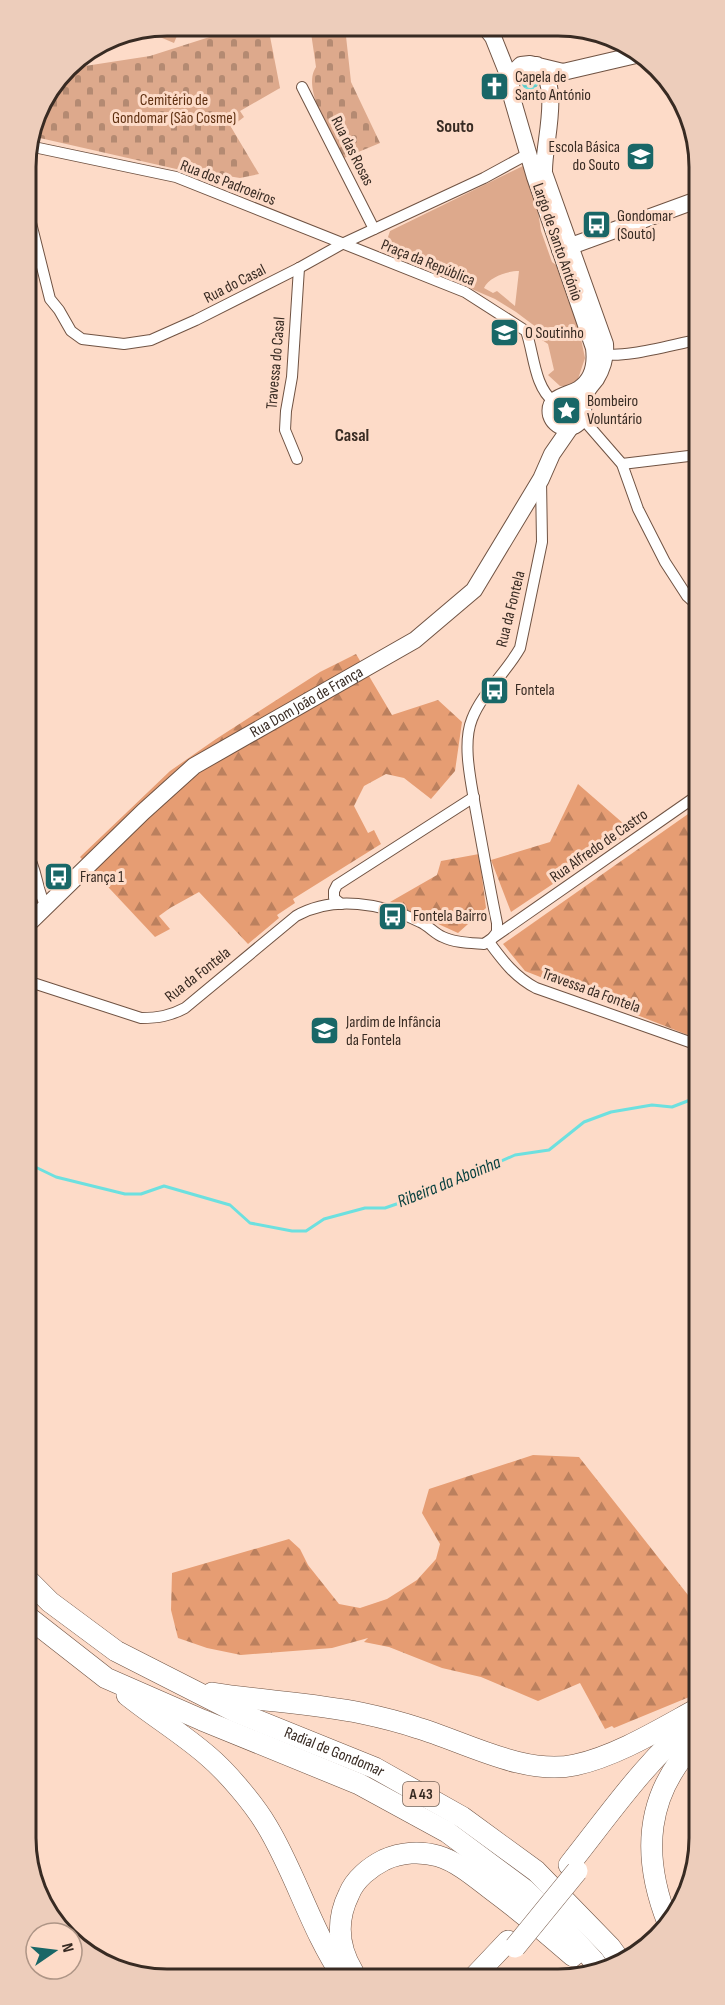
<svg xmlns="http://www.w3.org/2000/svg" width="725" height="2005" viewBox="0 0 725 2005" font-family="'Sofia Sans Condensed',sans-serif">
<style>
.forest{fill:url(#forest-firs)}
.cemetery{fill:url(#cemetery-stones)}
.green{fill:#dda98c;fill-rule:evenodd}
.water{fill:url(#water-rules)}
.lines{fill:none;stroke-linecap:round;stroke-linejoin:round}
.stream{stroke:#6de0df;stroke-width:3}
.street-casing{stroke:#705343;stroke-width:12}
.secondary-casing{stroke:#705343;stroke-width:18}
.highway-casing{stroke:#705343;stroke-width:22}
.street{stroke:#fff;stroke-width:10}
.secondary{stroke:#fff;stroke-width:16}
.highway{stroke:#fff;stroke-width:21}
.highway-bridge-casing{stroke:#705343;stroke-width:22;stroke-linecap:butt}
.highway-bridge{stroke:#fff;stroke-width:21}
.labels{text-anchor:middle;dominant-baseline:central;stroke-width:6;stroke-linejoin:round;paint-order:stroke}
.shield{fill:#fddbc8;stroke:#736054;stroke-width:1.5}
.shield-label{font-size:15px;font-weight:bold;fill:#382b23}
.poi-label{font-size:16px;fill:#382b23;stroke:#fddbc8;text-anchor:start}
.park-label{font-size:16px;fill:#603112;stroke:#fddbc8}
.street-label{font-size:16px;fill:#382b23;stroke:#fddbc8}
.neighbourhood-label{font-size:18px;font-weight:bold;fill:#382b23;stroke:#fddbc8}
.water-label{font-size:18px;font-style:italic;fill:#063f3e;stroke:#fddbc8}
.rim{fill:none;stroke:#382b23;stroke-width:3}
</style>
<defs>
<pattern id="forest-firs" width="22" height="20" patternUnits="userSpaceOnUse" patternTransform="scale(1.5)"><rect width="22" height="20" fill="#e69d73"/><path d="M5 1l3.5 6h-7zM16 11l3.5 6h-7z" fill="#bb805e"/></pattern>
<pattern id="cemetery-stones" width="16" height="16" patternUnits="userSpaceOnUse" patternTransform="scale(1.5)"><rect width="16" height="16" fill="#dda98c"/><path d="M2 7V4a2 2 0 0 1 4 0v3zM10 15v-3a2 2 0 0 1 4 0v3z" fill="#b48a72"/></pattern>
<pattern id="water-rules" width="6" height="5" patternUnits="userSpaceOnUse" patternTransform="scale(1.5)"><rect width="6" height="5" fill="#6de0df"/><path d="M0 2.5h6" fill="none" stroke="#5fc0bf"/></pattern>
</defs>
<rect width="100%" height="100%" fill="#fddbc8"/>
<g class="forest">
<path d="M356,654L392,715L438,700L462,722L455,771L431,799L404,778L386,774L364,786L354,806L368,833L374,830L381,844L293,899L295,903L277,915L279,918L248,944L199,892L170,908L159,916L170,929L155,937L80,857L170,771L216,739L320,672Z"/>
<path d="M578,784L632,831L511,912L491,860L550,842Z"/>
<path d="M698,807V1039L525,971L503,944Z"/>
<path d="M479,854L486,908L458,933L390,902L437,875L441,861Z"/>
<path d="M533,1455L579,1457L688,1595L699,1593V1693L614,1728L612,1726L605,1729L580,1683L538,1701L481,1677L442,1668L389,1647L364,1642L368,1638L332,1648L241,1655L207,1648L178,1638L171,1610L172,1573L289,1539L300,1549L308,1565L339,1604L360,1608L387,1599L417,1580L436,1559L440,1544L422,1513L429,1489Z"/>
</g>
<g class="cemetery">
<path d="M244,26H268L280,88L240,111L244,117L231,127L259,174L240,178L203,172L195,163L185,171L31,136L40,104L69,66L72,68L150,56Z"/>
<path d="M310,26L345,27L351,82L380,143L344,158C333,137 301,89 316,67Z"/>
</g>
<g class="green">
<path d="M167,26H181L174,43L148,32L149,29Z"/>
<path d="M525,165L537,204L541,231L552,262L560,268L578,325L585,358L578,379L570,386H560L548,375L554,370L548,344L539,338L536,327L516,312L495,299L458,283L434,268L385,246L390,231ZM519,271L515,306L497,291L493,293L484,288C489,277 507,271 519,271Z"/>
</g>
<circle class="water" cx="530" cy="81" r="9"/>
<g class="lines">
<path class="stream" d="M27,1163L56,1177L125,1194H141L164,1186L230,1205L250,1223L292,1231H306L324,1219L365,1208H385L431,1192L515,1155L549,1150L584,1122L611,1112L652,1105L672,1107L698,1097"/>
<defs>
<g id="street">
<path d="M302,87L374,229"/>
<path d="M29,146L176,177L465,292L526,331C534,353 534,387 554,402"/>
<path d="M26,203L50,299L59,310L71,331L82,339L124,344L151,340L196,320L299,268L342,244L484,178L528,154"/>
<path d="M600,353C620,360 674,344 697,340"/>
<path d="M582,418L622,464L638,509L665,562L687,596L697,605"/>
<path d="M297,459L285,430L286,411L292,377L299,268"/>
<path d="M622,464L697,455"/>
<path d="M27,854C38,870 36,890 46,906"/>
<path d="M341,904L334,898V891L337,885L474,797"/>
<path d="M491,940L497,932V923C489,884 482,845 475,806C471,781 462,744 472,719C482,693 506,673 520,648L542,542L541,480"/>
<path d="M489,942C503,961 515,977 536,988L698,1045"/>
<path d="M27,981L141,1018C158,1018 170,1016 185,1008L296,916C333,895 383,903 420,922C429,926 435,934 443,937C455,943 471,943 484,944L698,795"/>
</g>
<g id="secondary">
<path d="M486,28L493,37L511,82"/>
<path d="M537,65C563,85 543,143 544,173L605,344C606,357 602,369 596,379C592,384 587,389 585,395C581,403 586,414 580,421C571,432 555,428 551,415C547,396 568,396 579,389C593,380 596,364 594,348L535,177L512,98L511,82L517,69L521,65L530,64L563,72L636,55"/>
<path d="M560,250L697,200"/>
<path id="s1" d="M27,925L143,812L194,766L415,640L474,590L541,479L552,454L570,428"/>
</g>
<g id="highway">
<path id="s2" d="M28,1580L50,1602L116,1651L234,1711L375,1768L462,1817L536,1871L610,1947L618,1958"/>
<path d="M28,1617L106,1678L202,1720L359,1784L447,1832L525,1890L559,1923L594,1961L599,1969"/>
<path d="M212,1693C261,1701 312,1703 361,1713C380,1717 400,1722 418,1728C465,1742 525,1776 575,1765C617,1756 662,1728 699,1708"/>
<path d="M127,1695C153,1716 183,1734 208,1756C227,1772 254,1804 267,1826C296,1874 311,1930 343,1977"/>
<path d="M569,1865C609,1815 646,1760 696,1720"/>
<path d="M668,1923C641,1855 645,1792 699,1739"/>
<path d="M353,1972C338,1947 336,1920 349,1894C355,1879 370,1867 384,1860C401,1852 421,1851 438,1856C458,1862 475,1877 492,1890C520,1911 547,1933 573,1956"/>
<path d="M474,1977L508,1941"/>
</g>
</defs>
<use href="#street" class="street-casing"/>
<use href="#secondary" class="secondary-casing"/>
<use href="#highway" class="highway-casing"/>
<use href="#street" class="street"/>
<use href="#secondary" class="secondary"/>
<use href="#highway" class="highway"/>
<defs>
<path id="highway-bridge" d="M515,1947L577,1871"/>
</defs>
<use href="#highway-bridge" class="highway-bridge-casing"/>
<use href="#highway-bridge" class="highway-bridge"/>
</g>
<defs>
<symbol id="church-square" viewBox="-11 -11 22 22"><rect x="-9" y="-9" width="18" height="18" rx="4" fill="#196767" stroke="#fddbc8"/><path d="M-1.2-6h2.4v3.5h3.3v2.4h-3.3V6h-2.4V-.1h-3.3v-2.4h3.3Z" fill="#fff"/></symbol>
<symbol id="school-square" viewBox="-11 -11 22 22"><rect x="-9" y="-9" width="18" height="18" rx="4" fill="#196767" stroke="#fddbc8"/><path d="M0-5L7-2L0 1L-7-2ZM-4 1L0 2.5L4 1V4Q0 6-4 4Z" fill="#fff"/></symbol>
<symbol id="bus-square" viewBox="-11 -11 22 22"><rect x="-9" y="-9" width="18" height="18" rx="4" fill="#196767" stroke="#fddbc8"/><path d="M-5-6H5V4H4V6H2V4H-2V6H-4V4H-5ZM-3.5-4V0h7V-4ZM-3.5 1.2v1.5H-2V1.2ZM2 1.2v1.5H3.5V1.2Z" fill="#fff"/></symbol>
<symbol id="sight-square" viewBox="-11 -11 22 22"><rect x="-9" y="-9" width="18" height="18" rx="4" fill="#196767" stroke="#fddbc8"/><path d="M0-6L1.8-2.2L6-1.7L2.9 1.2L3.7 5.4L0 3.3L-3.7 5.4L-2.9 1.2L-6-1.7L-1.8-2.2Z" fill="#fff"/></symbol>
</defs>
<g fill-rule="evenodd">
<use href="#church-square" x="478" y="70" width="33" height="33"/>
<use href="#school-square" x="624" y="140" width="33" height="33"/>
<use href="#bus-square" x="580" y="208" width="33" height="33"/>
<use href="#school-square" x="488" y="316" width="33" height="33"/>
<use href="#sight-square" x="550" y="394" width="33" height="33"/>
<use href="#bus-square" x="478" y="674" width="33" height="33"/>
<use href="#bus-square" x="42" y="860" width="33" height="33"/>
<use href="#bus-square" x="376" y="900" width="33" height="33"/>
<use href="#school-square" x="308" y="1014" width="33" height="33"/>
</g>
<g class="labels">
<rect class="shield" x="403" y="1782" width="36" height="24" rx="4.5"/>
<g class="shield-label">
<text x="421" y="1794">A 43</text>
</g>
<g class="poi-label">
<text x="515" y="77">Capela de<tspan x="515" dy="18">Santo António</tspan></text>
<text x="620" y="147" text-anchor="end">Escola Básica<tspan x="620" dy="18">do Souto</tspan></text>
<text x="617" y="216">Gondomar<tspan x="617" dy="18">(Souto)</tspan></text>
<text x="525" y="333">O Soutinho</text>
<text x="587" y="401">Bombeiro<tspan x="587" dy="18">Voluntário</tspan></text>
<text x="515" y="690">Fontela</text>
<text x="80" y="877">França 1</text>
<text x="413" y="916">Fontela Bairro</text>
<text x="346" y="1022">Jardim de Infância<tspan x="346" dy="18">da Fontela</tspan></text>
</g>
<g class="park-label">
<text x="174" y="100">Cemitério de<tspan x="174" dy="18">Gondomar (São Cosme)</tspan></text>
</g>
<g class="street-label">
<text transform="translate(352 151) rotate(63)">Rua das Rosas</text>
<text transform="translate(228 183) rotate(21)">Rua dos Padroeiros</text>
<text transform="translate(557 242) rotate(71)">Largo de Santo António</text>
<text transform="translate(428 263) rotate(22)">Praça da República</text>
<text transform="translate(235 284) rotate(-27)">Rua do Casal</text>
<text transform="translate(276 363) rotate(-85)">Travessa do Casal</text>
<text transform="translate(511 609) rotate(-76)">Rua da Fontela</text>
<text stroke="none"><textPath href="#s1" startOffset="360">Rua Dom João de França</textPath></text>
<text transform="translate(599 846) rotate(-35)">Rua Alfredo de Castro</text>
<text transform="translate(198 975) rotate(-38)">Rua da Fontela</text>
<text transform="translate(591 991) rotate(20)">Travessa da Fontela</text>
<text stroke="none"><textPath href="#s2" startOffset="354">Radial de Gondomar</textPath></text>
</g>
<g class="neighbourhood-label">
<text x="455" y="126">Souto</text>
<text x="352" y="435">Casal</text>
</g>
<g class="water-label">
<text transform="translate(449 1182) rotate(-22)">Ribeira da Aboinha</text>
</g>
</g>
<path d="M0 0H725V2005H0ZM167 36H558A131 131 0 0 1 689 167V1838A131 131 0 0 1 558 1969H167A131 131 0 0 1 36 1838V167A131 131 0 0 1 167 36Z" fill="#edcdbb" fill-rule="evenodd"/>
<path class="rim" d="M167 36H558A131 131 0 0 1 689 167V1838A131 131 0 0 1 558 1969H167A131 131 0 0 1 36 1838V167A131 131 0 0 1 167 36Z"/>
<g transform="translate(54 1951) rotate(76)"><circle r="28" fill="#fddbc8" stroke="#ae9586" stroke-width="1.5"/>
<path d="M0-4.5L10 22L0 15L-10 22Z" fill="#196767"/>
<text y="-9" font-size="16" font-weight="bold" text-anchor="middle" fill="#382b23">N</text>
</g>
</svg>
